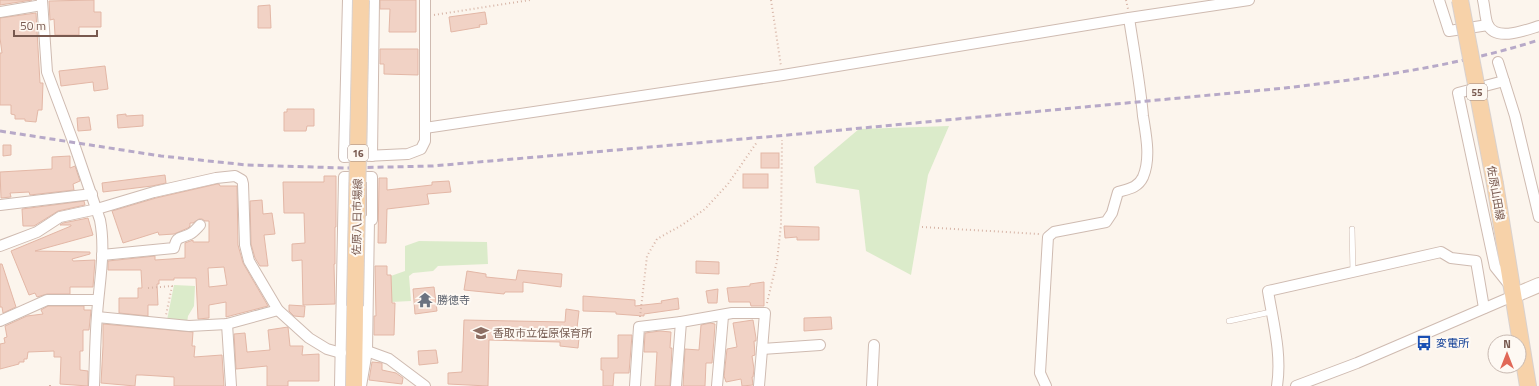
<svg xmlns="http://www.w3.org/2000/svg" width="1539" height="386" viewBox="0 0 1539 386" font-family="'Titillium Web','Noto Sans JP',sans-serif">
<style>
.green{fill:#dbebca}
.building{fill:#f1d2c5;stroke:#e3b7a6;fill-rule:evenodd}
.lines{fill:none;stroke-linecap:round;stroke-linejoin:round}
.lane-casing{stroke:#cfbbb1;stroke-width:6}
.street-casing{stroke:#cfbbb1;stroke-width:12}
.secondary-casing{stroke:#d4beb1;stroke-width:16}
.primary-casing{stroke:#d9d1ce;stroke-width:18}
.path{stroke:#d7b5a7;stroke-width:2;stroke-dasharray:1 3;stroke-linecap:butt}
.lane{stroke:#fff;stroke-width:5}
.street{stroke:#fff;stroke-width:10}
.secondary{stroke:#fff;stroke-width:14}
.primary{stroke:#f7d2a9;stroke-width:16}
.rail{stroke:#b7a9c8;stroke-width:3;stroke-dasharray:6 4;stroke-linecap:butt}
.primary-bridge-casing{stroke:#d9d1ce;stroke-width:18;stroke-linecap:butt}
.primary-bridge{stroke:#f7d2a9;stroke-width:16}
.labels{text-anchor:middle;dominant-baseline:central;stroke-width:4;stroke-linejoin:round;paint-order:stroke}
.shield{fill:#fef9f3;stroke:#a08980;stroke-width:1}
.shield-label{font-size:10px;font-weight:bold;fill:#78594f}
.street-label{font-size:11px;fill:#78594f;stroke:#fef9f3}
.worship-label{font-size:11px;fill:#5b616d;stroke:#fef9f3;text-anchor:start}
.education-label{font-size:11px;fill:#785e54;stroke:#fef9f3;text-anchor:start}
.transit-label{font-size:11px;fill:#164399;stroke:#fef9f3;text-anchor:start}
</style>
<rect width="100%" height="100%" fill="#fcf5ed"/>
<g class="green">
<path d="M949,126L928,175L911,275L866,251L859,190L816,183L814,167L859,129Z"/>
<path d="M419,241L487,242L488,264L438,266L433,271L413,273L409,276L411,301L391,302L388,277L405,271V246Z"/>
<path d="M174,285L195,286L194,306L188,316L187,323L167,320Z"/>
</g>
<g class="building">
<path d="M0,0H32L0,5Z"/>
<path d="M94,0V12H101V27H79V35H55L54,19L50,20L49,1Z"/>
<path d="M380,0H416V32H389L390,9H380Z"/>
<path d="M270,5L271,28H258V6Z"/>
<path d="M485,12L487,24L479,25L480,27L451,32L449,17Z"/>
<path d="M36,13L40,83H43L42,110H38L36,122L25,121V119H15V115L11,114V105H0V53H2L0,38V18Z"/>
<path d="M380,49H418V75L384,74V64H380Z"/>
<path d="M105,66L108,89L94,91L93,82L61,86L59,71Z"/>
<path d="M287,109H314V126H307L306,131H284V112H287Z"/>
<path d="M126,114V116L143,115V126L118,128L117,115Z"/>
<path d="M89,117L91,130L78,131L77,118Z"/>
<path d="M3,145H11V155L3,156Z"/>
<rect x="761" y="153" width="18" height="15"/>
<path d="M70,156V168L75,166L80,181L73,184L74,190L30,195L29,192L10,193L11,197L1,198L0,172L52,169V157Z"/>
<rect x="743" y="174" width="25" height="14"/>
<path d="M165,175L166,183L152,186L103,192L102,183Z"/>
<path d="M324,176H336V227H335V264H334L335,304L303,305L302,260L292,261V244L305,243L304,213H284L283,182H324Z"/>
<path d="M379,178H387V190L432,185V182L449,181L451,192L427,194L429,204L387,209L386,243H378Z"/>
<path d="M217,184H219L220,186H237L238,245L243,263L268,306L226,317V302L209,305V318L198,319L196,278H174V280H159V284H157L158,305H148V316L119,313V298H138V288H142L141,270H108V261L155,256V260L185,258V243L193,240V242H209V221H205L202,219H199L193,223H190V226L188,228L174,234L159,235L158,232L123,243L112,211L156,198ZM224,267L227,285L209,287L208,268Z"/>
<path d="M262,200L263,214L272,213L275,234L264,235L268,266H260L255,258L251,244L250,201Z"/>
<path d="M84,201L85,205L58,211L34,226H23L22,209Z"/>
<path d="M88,218L93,235L35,251L90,252V254L72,259L73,261L95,260L93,287H70V294H47L37,297L35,293L29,295L11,251L71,226V225H60L63,223Z"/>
<path d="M784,226L819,227V240H797V237L785,238Z"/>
<path d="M696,261L719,262V274L696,273Z"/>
<path d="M0,264H2L16,307L3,313L2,307H0Z"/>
<path d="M375,266H387V275H391L392,303H395L394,335H374V316H376Z"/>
<path d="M518,270L562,274L561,287L523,282V292H505L504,294L464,290L467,271L486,274V277L516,280Z"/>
<path d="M764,282V306H751L750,302H729L727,288L750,286V284Z"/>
<path d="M434,287L437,311L415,314L413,289Z"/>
<path d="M718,289L717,303H708L706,291Z"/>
<path d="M583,296L635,300V306L662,303L661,301L678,298L679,309L644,314V316L616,314V312L583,311Z"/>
<path d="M289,305L305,306L304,317L294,316L289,311Z"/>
<path d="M48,306H84V310H91L89,330H83V351H80V370L88,371V386L60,384L61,357H54V351L28,352L27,359H24V362H19V364L0,369V344L5,343L4,338L7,337L5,326L27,316L43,314L41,310Z"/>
<path d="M566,309L579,311L577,328H580L578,348L560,346V342L489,340L488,386L448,384V373L462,372L464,320L565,322Z"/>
<path d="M831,317L832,329L804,331V318Z"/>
<path d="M753,320L756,338V341H754L755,355L752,356L754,369L753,377H752L753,385L742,386L741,379L726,382L724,376L727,349L737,347L733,323Z"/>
<path d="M710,323L715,324L714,339L712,363H706L705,386H683L685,349L699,350L701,325Z"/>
<path d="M103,324L193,332L192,346H195L194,357L222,355L224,386H174V377L142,375H136L135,386L101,383L103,346Z"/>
<path d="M288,327L290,346H303L302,355L319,354V381H288V386H267V366L236,369L234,334L245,333L247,352L270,350L268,330Z"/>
<path d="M660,331L671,332L670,348H672L670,386H655L657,352H644L645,333Z"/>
<path d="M618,335H632L629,373H614L613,386H603V370H601V358H618Z"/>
<path d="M436,350L438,363L419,365L418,351Z"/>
<path d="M372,362L382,363V370L396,373L403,378L402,384L369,380Z"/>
</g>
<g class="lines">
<defs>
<g id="lane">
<path d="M1352,229L1353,272"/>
<path d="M1229,321L1271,312"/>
</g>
<g id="street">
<path d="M42,0L47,72L74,144L100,220C106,251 99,284 97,315C95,339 95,362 94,386"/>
<path d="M348,0L344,157L408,154L421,149L425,141V0"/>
<path d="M1439,0L1449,31L1488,25"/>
<path d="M1483,0C1485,8 1485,19 1488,25C1496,42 1526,30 1539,26"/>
<path d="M0,12L42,5"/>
<path d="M1498,62L1515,116L1539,217"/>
<path d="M1504,81L1458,93L1495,267L1511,287"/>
<path d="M425,128L783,75L1129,18L1249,0"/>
<path d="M372,156L374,0"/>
<path d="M0,205L92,194"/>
<path d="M0,246L37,232L60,217L97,209L154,192L216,178L235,176L242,180L243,184L245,245L249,261L278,310L309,338L327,349L341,353"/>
<path d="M102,255L174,248C177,235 180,239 190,234C194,232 197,228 200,225"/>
<path d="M97,317L189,326L227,324L278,310"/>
<path d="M0,321L47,300H98"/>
<path d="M227,324L231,386"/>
<path d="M762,349L820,345"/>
<path d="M367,351L389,359L425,386"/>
<path d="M340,386L344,177H372V220H369L367,351L361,386"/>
<path d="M635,386L639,327L681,322"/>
<path d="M676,386L681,322L732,313H765L759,386"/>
<path d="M717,386L723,316"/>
<path d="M872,386L874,345"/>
<path d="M1046,386L1040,373L1048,237L1054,232L1106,222L1112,213L1118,192C1128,189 1138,188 1143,177C1151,158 1146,135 1143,116C1140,83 1134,51 1129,18"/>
<path d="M1277,386C1282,354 1273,322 1268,291L1441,252L1451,258L1476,261L1484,308"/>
<path d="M1296,386L1357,363L1513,296"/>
</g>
<path id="secondary" d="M1513,296L1539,285"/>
<g id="primary">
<path d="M1495,184L1528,386"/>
<path d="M354,386L355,306"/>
</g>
</defs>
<use href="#lane" class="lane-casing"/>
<use href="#street" class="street-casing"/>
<use href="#secondary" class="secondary-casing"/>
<use href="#primary" class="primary-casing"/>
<g class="path">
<path d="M771,0L781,66"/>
<path d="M1126,0L1128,9"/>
<path d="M434,15L530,0"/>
<path d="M922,227L1039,234"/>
<path d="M148,288L172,286L166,315"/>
<path d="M767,303L777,261L781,225L782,140"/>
<path d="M640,317L647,256L657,239L682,225L705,209L728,184L757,142"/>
<path d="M50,385V386"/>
</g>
<use href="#lane" class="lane"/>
<use href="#street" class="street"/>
<use href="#secondary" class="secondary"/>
<use href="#primary" class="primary"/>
<path class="rail" d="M0,131L161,156L247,165L344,168L433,166L788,135L1285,88C1371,78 1457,66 1539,40"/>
<defs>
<g id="primary-bridge">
<path d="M1460,0L1495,184"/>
<path d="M355,306L361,0"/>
</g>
</defs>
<use href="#primary-bridge" class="primary-bridge-casing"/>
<use href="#primary-bridge" class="primary-bridge"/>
</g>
<defs>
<symbol id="temple-bare" viewBox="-9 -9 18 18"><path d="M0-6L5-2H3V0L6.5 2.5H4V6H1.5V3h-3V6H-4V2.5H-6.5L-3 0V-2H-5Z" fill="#6b7280" stroke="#fef9f3" stroke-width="2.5" paint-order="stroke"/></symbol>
<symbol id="school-bare" viewBox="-9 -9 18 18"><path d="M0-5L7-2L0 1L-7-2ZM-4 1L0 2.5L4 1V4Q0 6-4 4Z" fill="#8d6e63" stroke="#fef9f3" stroke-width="2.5" paint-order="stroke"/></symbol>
<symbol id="bus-bare" viewBox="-9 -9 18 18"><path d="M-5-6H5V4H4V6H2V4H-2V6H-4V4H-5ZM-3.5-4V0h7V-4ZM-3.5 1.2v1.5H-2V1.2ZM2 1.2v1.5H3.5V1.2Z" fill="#1a4fb4" stroke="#fef9f3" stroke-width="2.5" paint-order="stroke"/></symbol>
</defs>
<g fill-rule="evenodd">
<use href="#temple-bare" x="414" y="289" width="22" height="22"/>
<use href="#school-bare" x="470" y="322" width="22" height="22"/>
<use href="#bus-bare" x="1413" y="332" width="22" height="22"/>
</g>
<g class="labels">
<g class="shield">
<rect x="1467" y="84" width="20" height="16" rx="3"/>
<rect x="348" y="145" width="20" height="16" rx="3"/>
</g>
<g class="shield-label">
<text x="1477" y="92">55</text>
<text x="358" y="153">16</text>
</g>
<g class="street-label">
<text transform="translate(1496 193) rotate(80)">佐原山田線</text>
<text transform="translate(357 217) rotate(-89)">佐原八日市場線</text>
</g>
<g class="worship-label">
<text x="437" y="300">勝徳寺</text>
</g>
<g class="education-label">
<text x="493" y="333">香取市立佐原保育所</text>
</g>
<g class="transit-label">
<text x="1436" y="343">変電所</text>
</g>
</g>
<g transform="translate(1507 354)"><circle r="19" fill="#fef9f3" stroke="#c8b9b1"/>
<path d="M0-3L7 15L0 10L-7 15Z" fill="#e16857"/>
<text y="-6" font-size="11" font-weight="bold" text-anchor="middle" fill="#78594f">N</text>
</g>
<path d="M14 30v6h83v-6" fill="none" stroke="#78594f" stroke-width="2"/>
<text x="20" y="30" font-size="12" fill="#78594f" stroke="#fef9f3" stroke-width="3" paint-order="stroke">50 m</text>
</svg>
